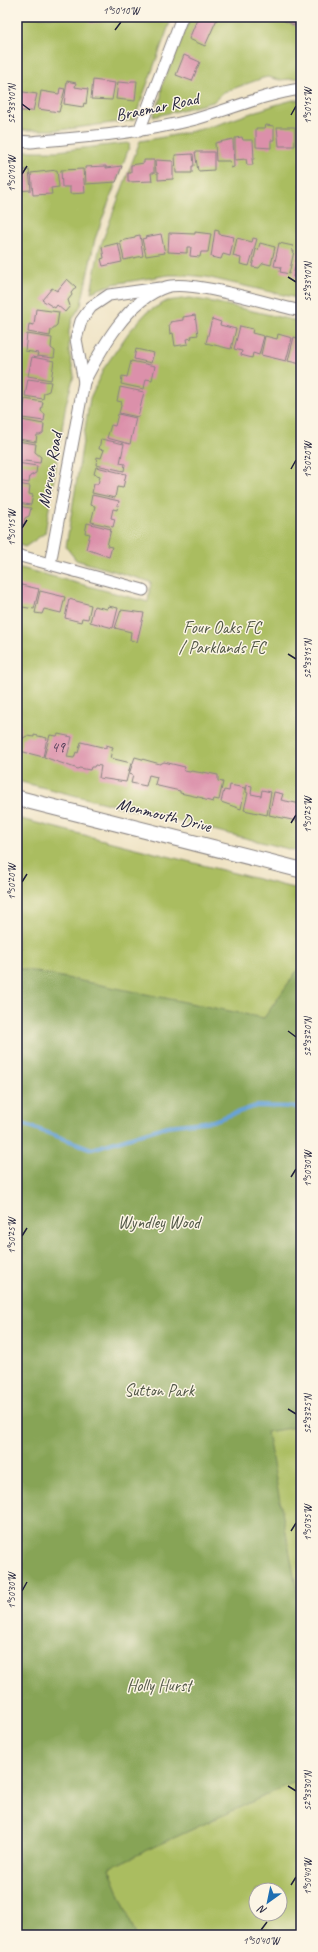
<svg xmlns="http://www.w3.org/2000/svg" width="318" height="1952" viewBox="0 0 318 1952" font-family="Caveat,sans-serif">
<style>
.green{fill:#aabd61;stroke:#66704e;fill-rule:evenodd}
.forest{fill:#87a457;stroke:#546349}
.lines{fill:none;stroke-linecap:round;stroke-linejoin:round}
.stream{stroke:#67a3d8;stroke-width:4}
.building{fill:#db90aa}
.street-casing{stroke:#888280;stroke-width:13}
.secondary-casing{stroke:#888280;stroke-width:17}
.street{stroke:#fff;stroke-width:11}
.secondary{stroke:#fff;stroke-width:15}
.ticks{fill:none;stroke:#22223b;stroke-width:1.5}
.labels{text-anchor:middle;dominant-baseline:central;stroke-width:3;stroke-linejoin:round;paint-order:stroke}
.number-label{font-size:15px;fill:#503e57}
.street-label{font-size:17px;fill:#22223b;stroke:#fcf5e5}
.park-label{font-size:17px;fill:#525848;stroke:#fcf5e5}
.neatline{fill:none;stroke:#22223b;stroke-width:1.5}
.ticks-label{font-size:10px;text-anchor:middle;fill:#22223b}
</style>
<rect width="100%" height="100%" fill="#fcf5e5"/>
<filter id="ink" filterUnits="userSpaceOnUse"><feTurbulence type="fractalNoise" baseFrequency=".025" numOctaves="2"/><feDisplacementMap in="SourceGraphic" scale="8" xChannelSelector="R" yChannelSelector="G"/><feConvolveMatrix kernelMatrix="1 2 1 2 8 2 1 2 1" color-interpolation-filters="sRGB"/></filter>
<filter id="wash" filterUnits="userSpaceOnUse"><feTurbulence type="fractalNoise" baseFrequency=".012" numOctaves="4" result="noise"/><feDisplacementMap in="SourceGraphic" scale="16" xChannelSelector="R" yChannelSelector="G"/><feGaussianBlur stdDeviation="0.9" result="paint"/><feColorMatrix in="noise" values="0 0 0 0 0 0 0 0 0 0 0 0 0 0 0 0 0 1.4 0 .05"/><feComposite in="paint" operator="in"/></filter>
<g filter="url(#wash)">
<rect width="100%" height="100%" fill="#efe3c4"/>
<g class="green">
<path d="M17,17H172L134,120L60,130H17Z"/>
<path d="M191,17H275L301,28V78L280,80L268,77L263,78L224,92L213,102L153,117L161,98L162,85Z"/>
<path d="M293,100H301V299L206,277L186,275H169L113,284L91,292L99,250L140,141C172,136 204,130 234,119C254,112 273,105 293,100Z"/>
<path d="M128,143L130,145L95,239L81,305L73,318L69,330V352L74,375L66,404L45,533L25,547L17,544V151H57Z"/>
<path d="M189,298L213,302L301,322V852L17,781V567L148,602L151,582L76,560L66,547L90,398L104,368L129,332L147,312L167,301Z"/>
<path d="M17,818L301,890V1935H17ZM256,1890H280V1914H256Z"/>
</g>
<path class="forest" d="M301,965V1426L267,1432L297,1591H301V1779L109,1868L136,1935H17V968L264,1018Z"/>
<g class="lines">
<path class="stream" d="M17,1124L26,1125L92,1149L167,1126L213,1121L256,1106L301,1107"/>
</g>
<g id="blocks">
<g class="building">
<path d="M89,17H102L101,22L90,23Z"/>
<path d="M198,17H217V19L205,46L189,39Z"/>
<path d="M275,17H301V28L292,24Z"/>
<path d="M184,55L200,62L192,81L176,75Z"/>
<path d="M93,80L115,83L112,100L91,99Z"/>
<path d="M67,81L76,83L75,87L88,89L86,104L84,103L83,107L64,104Z"/>
<path d="M131,81H137L135,101L116,99L118,82L130,83Z"/>
<path d="M60,88L65,89L59,112L38,109L41,91L59,94Z"/>
<path d="M17,91L37,94L33,111H17Z"/>
<path d="M266,125L274,126V140H271V148L256,147V128H265Z"/>
<path d="M277,127H295V146H279Z"/>
<path d="M242,137L243,140H253L254,159H252L253,165H247L246,159L235,160V138Z"/>
<path d="M233,139L234,167L231,168L230,161H216L215,143Z"/>
<path d="M195,152H214V170L198,171Z"/>
<path d="M193,154L194,166H192V173H176L175,155Z"/>
<path d="M144,160H154V173H151L152,181L128,182V173H131V165L144,163Z"/>
<path d="M155,160L173,161V179L158,180V173H156Z"/>
<path d="M106,166V168L122,166L116,182L86,184L85,167Z"/>
<path d="M83,169L85,193L70,194V187H62L61,170Z"/>
<path d="M19,170H29L31,190L17,191V173H20Z"/>
<path d="M57,170L59,187L51,188L52,194L33,195L31,173Z"/>
<path d="M215,230L219,231V234L234,237L230,256L223,254L221,259L211,257Z"/>
<path d="M195,232L211,234L208,252H201L200,257L190,256L191,247H187V253L168,252L169,233L195,234Z"/>
<path d="M161,234L165,253L146,256L142,239L146,238L145,237Z"/>
<path d="M140,235L143,256L124,260L120,241L135,238V236Z"/>
<path d="M237,238L252,242L253,238L257,239L249,266L240,264L241,258L233,256Z"/>
<path d="M118,243L122,262L103,266L101,259L104,258L102,247Z"/>
<path d="M260,243L275,247L271,265L263,263L259,268L252,267L256,249L258,250Z"/>
<path d="M279,243L293,246L292,251H294L289,274L280,272L281,267L274,266Z"/>
<path d="M298,252H301V278L293,277Z"/>
<path d="M67,279L76,287L71,293L72,295L68,300L70,306L65,312L57,305L55,308L42,300L52,288L57,291Z"/>
<path d="M36,309L59,312L57,325L51,330L50,336L28,332L29,324L34,325Z"/>
<path d="M195,315L198,335L191,336L192,338L187,339L188,344L175,346L173,333L170,334L169,324H171L170,322L183,320V317Z"/>
<path d="M212,319L221,322L220,325L236,329L231,349L206,343Z"/>
<path d="M240,326L253,329L252,333L264,336L259,355L253,353L252,358L241,355L242,351L234,349Z"/>
<path d="M27,334L52,338L51,348L55,351L54,358L37,356L38,353L25,351Z"/>
<path d="M278,334L292,338L286,361L261,355L265,336L277,339Z"/>
<path d="M294,337L301,339V364L288,361Z"/>
<path d="M136,349L154,353L151,363L134,359Z"/>
<path d="M32,357L54,361L51,380L28,376Z"/>
<path d="M131,361L155,366L152,380L146,379L144,389L121,384L122,376L127,377Z"/>
<path d="M28,379L51,382L49,391L44,393L43,399L25,396Z"/>
<path d="M120,387L144,392L138,417L119,413L122,402L117,401Z"/>
<path d="M25,399L43,402L41,411L45,414L44,421L22,418Z"/>
<path d="M118,414L136,418L130,444L107,438L111,425L115,426Z"/>
<path d="M21,420L44,424L43,433L40,435H37L36,442L18,439Z"/>
<path d="M101,439L124,444L120,463L125,464L124,471L96,465L97,457L101,458L104,450L99,449Z"/>
<path d="M17,441L36,444L35,452L41,457L40,463L17,460Z"/>
<path d="M17,463L37,466L36,473L30,476L29,483L17,481Z"/>
<path d="M96,467L126,474L123,488L117,487L115,498L92,493L94,484H98L100,476L94,474Z"/>
<path d="M17,484L30,486L29,494L33,495L31,505L17,503Z"/>
<path d="M92,495L119,501L117,510L113,509L111,518L115,519L113,527L91,522L95,506L90,505Z"/>
<path d="M17,506L31,508L29,516L25,518L24,525L22,524L20,538H17Z"/>
<path d="M87,523L111,529L107,546L112,547L109,557L86,549L90,534L85,533Z"/>
<path d="M17,584L39,589L34,609L17,606Z"/>
<path d="M40,591L65,597L61,613L44,609L42,614L35,613Z"/>
<path d="M69,599L91,605L88,619L82,618L81,622L65,618Z"/>
<path d="M94,606L107,609L108,606L118,608L113,628L90,622Z"/>
<path d="M121,610L144,613L137,642L130,640L131,632L115,628Z"/>
<path d="M17,724L21,725L18,744H17Z"/>
<path d="M58,734L72,737L67,757L74,758L76,752L78,753L81,742L106,748V745L113,747L110,758L131,763L126,782L99,778L101,766L95,765L94,767H91L90,770L79,768L78,769L44,757L50,735L57,736Z"/>
<path d="M34,735L47,738L43,757L20,751L23,738L27,736L34,737Z"/>
<path d="M135,757L160,764L164,762L185,767L184,771L190,772L191,771L203,773V772L218,775V781L223,782L219,800L214,799L213,802L202,799L203,798L180,793V791L158,786L155,784L157,777L149,775L146,786L131,783L133,775L129,774Z"/>
<path d="M230,785L245,788L241,809L221,802L224,790L229,791Z"/>
<path d="M247,785L252,786L251,794L261,796L262,790L271,792L267,815L244,810L248,793L246,792Z"/>
<path d="M274,792L283,794L281,800L301,804V822L269,815Z"/>
</g>
</g>
</g>
<g filter="url(#ink)">
<use href="#blocks" fill-opacity="0" stroke="#888280" stroke-width="1"/>
<g class="lines">
<defs>
<g id="street">
<path d="M139,131L182,17"/>
<path d="M17,141L31,142C86,137 142,133 196,119C231,109 265,94 301,89"/>
<path d="M84,382L76,339L81,321L91,307L109,295L160,288"/>
<path d="M17,555L143,590"/>
<path d="M50,564L84,382C101,349 128,299 166,287C190,279 273,305 301,311"/>
</g>
<path id="secondary" d="M17,798L301,870"/>
</defs>
<use href="#street" class="street-casing"/>
<use href="#secondary" class="secondary-casing"/>
<use href="#street" class="street"/>
<use href="#secondary" class="secondary"/>
</g>
</g>
<path class="ticks" d="M115,30L121,22M22,104L30,110M291,115L296,106M22,174L27,166M288,277L296,282M291,469L296,460M22,528L27,520M288,654L296,659M291,823L296,815M22,882L27,874M288,1031L296,1037M291,1177L296,1169M22,1236L27,1228M288,1409L296,1414M291,1531L296,1523M22,1591L27,1582M288,1786L296,1791M291,1885L296,1877M261,1930L267,1922"/>
<g class="labels">
<g class="number-label">
<text x="58" y="747">49</text>
</g>
<g class="street-label">
<text transform="translate(157 107) rotate(-12)">Braemar Road</text>
<text transform="translate(50 470) rotate(-80)">Morven Road</text>
<text transform="translate(164 815) rotate(14)">Monmouth Drive</text>
</g>
<g class="park-label">
<text x="222" y="627">Four Oaks FC<tspan x="222" dy="20">/ Parklands FC</tspan></text>
<text x="159" y="1222">Wyndley Wood</text>
<text x="159" y="1390">Sutton Park</text>
<text x="159" y="1685">Holly Hurst</text>
</g>
</g>
<rect width="318" height="1952" fill="none" stroke="#fcf5e5" stroke-width="44"/>
<g transform="translate(268 1902) rotate(213)"><circle r="19" fill="#fcf5e5" stroke="#a5a1a1"/>
<path d="M0-3L7 15L0 10L-7 15Z" fill="#1f6fb2"/>
<text y="-6" font-size="11" font-weight="bold" text-anchor="middle" fill="#22223b">N</text>
</g>
<rect x="22" y="22" width="274" height="1908" class="neatline"/>
<g class="ticks-label">
<text x="121" y="14">1°50'10"W</text>
<text transform="translate(11 104) rotate(-90)" y="4">52°33'10"N</text>
<text transform="translate(307 106) rotate(-90)" y="4">1°50'15"W</text>
<text transform="translate(11 174) rotate(-90)" y="4">1°50'10"W</text>
<text transform="translate(307 282) rotate(-90)" y="4">52°33'10"N</text>
<text transform="translate(307 460) rotate(-90)" y="4">1°50'20"W</text>
<text transform="translate(11 528) rotate(-90)" y="4">1°50'15"W</text>
<text transform="translate(307 659) rotate(-90)" y="4">52°33'15"N</text>
<text transform="translate(307 815) rotate(-90)" y="4">1°50'25"W</text>
<text transform="translate(11 882) rotate(-90)" y="4">1°50'20"W</text>
<text transform="translate(307 1037) rotate(-90)" y="4">52°33'20"N</text>
<text transform="translate(307 1169) rotate(-90)" y="4">1°50'30"W</text>
<text transform="translate(11 1236) rotate(-90)" y="4">1°50'25"W</text>
<text transform="translate(307 1414) rotate(-90)" y="4">52°33'25"N</text>
<text transform="translate(307 1523) rotate(-90)" y="4">1°50'35"W</text>
<text transform="translate(11 1591) rotate(-90)" y="4">1°50'30"W</text>
<text transform="translate(307 1791) rotate(-90)" y="4">52°33'30"N</text>
<text transform="translate(307 1877) rotate(-90)" y="4">1°50'40"W</text>
<text x="261" y="1944">1°50'40"W</text>
</g>
</svg>
